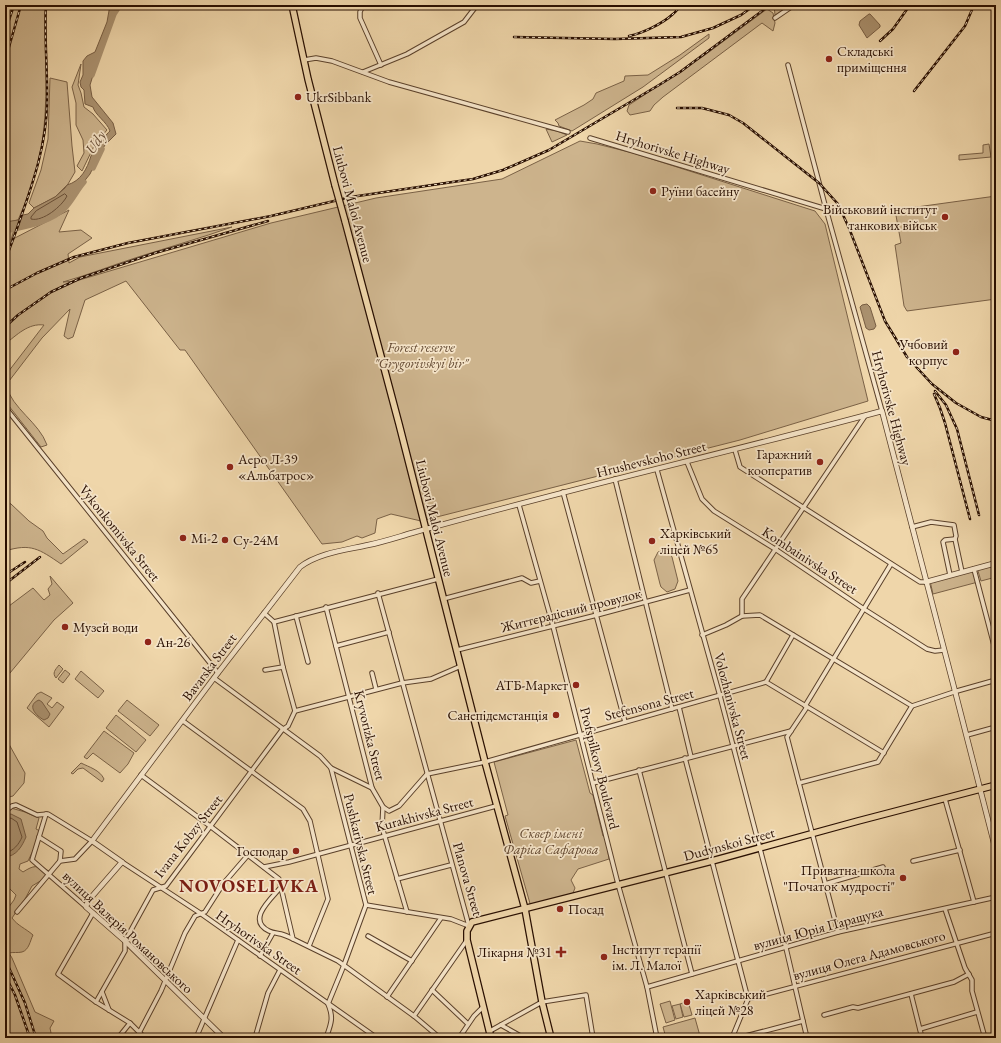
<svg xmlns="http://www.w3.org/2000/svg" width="1001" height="1043" viewBox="0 0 1001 1043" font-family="'EB Garamond',serif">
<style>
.green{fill:#cdb48d;stroke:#7a6146}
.water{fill:#ab9270;stroke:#775d43}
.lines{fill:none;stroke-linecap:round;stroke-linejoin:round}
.shore{stroke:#6a5038;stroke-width:1}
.river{stroke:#ab9270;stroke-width:5.5}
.minor-casing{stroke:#5a402a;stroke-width:5.5}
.tertiary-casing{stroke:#5a402a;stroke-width:6}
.primary-casing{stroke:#280e00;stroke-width:8}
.minor{stroke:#f5e4c8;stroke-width:3.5}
.tertiary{stroke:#f5e4c8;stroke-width:4.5}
.primary{stroke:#efd6aa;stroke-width:5.5}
.rail-casing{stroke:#280e00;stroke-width:2.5}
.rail{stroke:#f5e4c8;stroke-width:1;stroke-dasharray:3;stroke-linecap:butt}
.primary-bridge-casing{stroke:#280e00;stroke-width:8;stroke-linecap:butt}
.primary-bridge{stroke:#efd6aa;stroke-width:5.5}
.poi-dot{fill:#8f2418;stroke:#f5e4c8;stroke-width:1.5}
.labels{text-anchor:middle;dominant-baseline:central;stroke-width:3.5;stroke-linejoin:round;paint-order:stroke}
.poi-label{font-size:14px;fill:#280e00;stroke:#f5e4c8;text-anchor:start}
.street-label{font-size:14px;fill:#280e00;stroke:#f5e4c8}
.park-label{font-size:14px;font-style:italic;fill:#624831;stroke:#f5e4c8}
.water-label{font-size:15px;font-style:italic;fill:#634932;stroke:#f5e4c8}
.district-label{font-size:18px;font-weight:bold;letter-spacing:1px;fill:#7a1f14;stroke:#f5e4c8}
</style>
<rect width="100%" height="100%" fill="#efd6aa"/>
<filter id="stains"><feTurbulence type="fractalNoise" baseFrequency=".005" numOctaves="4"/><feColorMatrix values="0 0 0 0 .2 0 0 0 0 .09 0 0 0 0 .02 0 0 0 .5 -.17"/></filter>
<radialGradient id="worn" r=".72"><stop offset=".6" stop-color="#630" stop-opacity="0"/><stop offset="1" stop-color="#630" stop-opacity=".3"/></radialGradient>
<g class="green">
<path d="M6,5H13L11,11L20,5H45C45,45 48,86 44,127C41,159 31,191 18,220L5,223Z"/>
<path d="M774,5H791L775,15Z"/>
<path d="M767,9L773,13L775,23L773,31L762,23L663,97L654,105L650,111L630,115L627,111L629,105L705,55Z"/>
<path d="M709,34V38L643,87L572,131L559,126L558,123L555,120L584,105L593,99L596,93L624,81L625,76L648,75L680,55Z"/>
<path d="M81,64L78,85L81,93L84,107L93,114L107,130L95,144L82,171L77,166L84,153L83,140L76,125V103L72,87Z"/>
<path d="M50,78L67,82L72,146L75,172L68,184L55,197L34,208L29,203L41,170L48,139Z"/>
<path d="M546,129L557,131L567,135L552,142Z"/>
<path d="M580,141L597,144L633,153L815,211L825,224L868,401L740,440L421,521L391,514L377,519L375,533L362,538L357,536L342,542L322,544L185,350H180L126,281L85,300L73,337L68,339L64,336L70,309L42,338L6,385C12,409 39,422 47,445L41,447L5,401V376L44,325C28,323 17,335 5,344V233L14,230L11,240L69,210L59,232L81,230L92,238L68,254L69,263L80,257L90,255L232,227C201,238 169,247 138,257C113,265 88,275 63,282L76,281L271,223L376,198L502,179Z"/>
<path d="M989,144L991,157L959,160V155L983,153V145Z"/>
<path d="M996,196V299L907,311L904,306L895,245L901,243L895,210Z"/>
<path d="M5,501L11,504L29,521L43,531L47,538L63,554L84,539L88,542L61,564C39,549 31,543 5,551Z"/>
<path d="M664,550L670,554L672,557L678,581L675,589L667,592L661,587L660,584L654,560L658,552Z"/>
<path d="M996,563V577L981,581L978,571L979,567Z"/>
<path d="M974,569L978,582L933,594L930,581Z"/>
<path d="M50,576L73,603L54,620L5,679V609L33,588L44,600L50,595L48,589L52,584Z"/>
<path d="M59,665L63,669L56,678C52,673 55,670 59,665Z"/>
<path d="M65,670L70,674L63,683L58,679Z"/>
<path d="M81,671L104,691L98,698L75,679Z"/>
<path d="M41,692L52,698L47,704L52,708L57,702L64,707L49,727L27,708L37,694Z"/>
<path d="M127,700L159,725L150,736L118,711Z"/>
<path d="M116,715L146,740L136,752L106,728Z"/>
<path d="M104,731L134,753L128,764L120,773L93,753L87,759L84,757Z"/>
<path d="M5,737L25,773L24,783L13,796L5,798Z"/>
<path d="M576,740L590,793L593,795L603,836H604L607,845L609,859L578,869L571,880L575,888L571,898L531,907L505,816L508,815L494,762Z"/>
<path d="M81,763C89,767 100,770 104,779L102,782L83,768L78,769L73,774L71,773Z"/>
<path d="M11,808L25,812L39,818L36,829L42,832L28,861L20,864L19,869L23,872C34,865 37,865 49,871L42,880L32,886L25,899L12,918C18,926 25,928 33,935C30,941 29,950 22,952C18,953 13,952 9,953L12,958L35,1012L54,1021L50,1028L52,1038H5V954L8,953L5,952V912L14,900L16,895L5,884V818Z"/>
<path d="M670,1001L675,1020L666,1023L660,1004Z"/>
<path d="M688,1001L692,1015L684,1017L680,1004Z"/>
<path d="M680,1004L683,1017L676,1019L672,1006Z"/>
<path d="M695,1018L700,1036L691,1038H666L663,1027Z"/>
</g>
<g class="water">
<path d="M110,5H119L108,26L90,85L92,97L113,123L116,134L105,145L99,155L90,174L59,213L39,224H30L9,230L5,232V222L18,220L23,215L28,214L34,208L55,197L65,188L67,185C81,181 87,169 91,156C92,153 107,133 110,131C107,122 95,115 93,107L85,104L84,90L81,87L80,82L83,75V61L87,56L95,52L107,22Z"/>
<path d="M869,14H870L880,25V27L867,38L859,25L860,21Z"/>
<path d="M867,304L870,307L876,326L874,329L869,330L866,328L860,307L862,305Z"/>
<path d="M39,700L42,702L50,714L48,718L44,720C36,716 26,705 39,700Z"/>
<path d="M11,814L21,819L26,837C22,846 17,856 5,857V819L7,815Z"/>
</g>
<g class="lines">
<g class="shore">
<path d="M65,194L67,196C62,206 43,222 31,219V217L36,211Z"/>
<path d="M5,820L11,818L17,822L22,837C19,844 14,851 5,853"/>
</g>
<g class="river">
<path d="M92,75L114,14L120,5"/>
<path d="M93,168L102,149"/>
<path d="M5,231C26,226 49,223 65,208C72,201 77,190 84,182"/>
</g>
<defs>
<g id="minor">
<path d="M363,5L360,12V18L381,65"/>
<path d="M775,18L794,5"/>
<path d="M304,60L316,58L332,61L389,82L568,132"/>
<path d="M788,65L826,209L882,411"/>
<path d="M363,72L407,54L464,22L477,5"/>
<path d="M590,138L826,209"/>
<path d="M5,407L218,673"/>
<path d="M735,450L740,467L920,582H926"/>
<path d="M687,462L702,499L714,511L775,549L864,609L927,649L935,651L944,650"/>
<path d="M657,470L720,696L786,948L807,1038"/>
<path d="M615,479L672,709"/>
<path d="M563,492L625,722"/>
<path d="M519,505L553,626L618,884L647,987L657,1038"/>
<path d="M912,527L931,522L954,525L956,536L955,539L962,572"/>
<path d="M974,569L996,653"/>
<path d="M950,575L943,542L945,540L955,539"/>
<path d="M378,593L469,926"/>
<path d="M443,599L522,578L531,583L540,581"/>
<path d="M326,607L372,788L383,807L382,827L407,912"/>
<path d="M264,613L274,622L438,579"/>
<path d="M296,616L308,662"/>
<path d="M742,616V599L865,416"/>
<path d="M702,635L726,625L742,616L760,615L912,706"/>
<path d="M336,646L389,632"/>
<path d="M457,650L597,615L690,590"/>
<path d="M265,670L283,667"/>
<path d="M372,673L376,689"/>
<path d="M214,678L320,756L331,768L372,788"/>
<path d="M766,682L884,753"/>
<path d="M805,706L891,564"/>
<path d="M679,707L691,757"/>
<path d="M807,707L787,737L838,932"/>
<path d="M295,711L402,683L431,679L461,666"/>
<path d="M183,721L303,809L310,821L328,899L309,946"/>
<path d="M967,735L996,727"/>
<path d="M685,758L748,999L732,1038"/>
<path d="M639,770L692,974"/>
<path d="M141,775L210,826L279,879L293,939L338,961L414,1016L440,1038"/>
<path d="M593,783L791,731"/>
<path d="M799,783L878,762L912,706L957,691L996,680"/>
<path d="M945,799L974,902"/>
<path d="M383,807L389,811L399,806L427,774L485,762L766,682L793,635"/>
<path d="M46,814L32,860L86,907"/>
<path d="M5,815L8,809L12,806L16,805L37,815L48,814L92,841L75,859L60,861L17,912"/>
<path d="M39,837L61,851L60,861"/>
<path d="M913,861L960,850"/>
<path d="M122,862L200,913L377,1038"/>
<path d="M264,867L289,862L496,806"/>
<path d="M397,879L451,865"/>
<path d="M825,884L883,867"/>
<path d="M281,887C271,899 246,920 269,931C273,933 277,933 281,934C285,935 289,937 293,939"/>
<path d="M366,905L451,919L469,926"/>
<path d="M945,909L965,968L972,980V991L985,1038"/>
<path d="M93,913L58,974L96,1002L130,1023L145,1038"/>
<path d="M368,936L412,961"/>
<path d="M260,956L273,933"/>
<path d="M647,987L838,932L996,897"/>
<path d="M432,990L468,1024"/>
<path d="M102,992L109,1010"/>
<path d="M911,994L922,1038"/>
<path d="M387,997L441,918"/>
<path d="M748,999L996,933"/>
<path d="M96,1002L125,951V941L153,890L166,886L282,730L288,726L295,711L283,667L274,622"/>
<path d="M824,1015L853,1007L858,1008L954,982L969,974"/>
<path d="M414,1016L467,940"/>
<path d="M501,1025L524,1038"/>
<path d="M920,1029L977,1012"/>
<path d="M490,1031L542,1002L586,995L593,1038"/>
<path d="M139,1033L161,991L185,933L195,916L205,912L223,884L248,855"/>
<path d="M118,1038L130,1023"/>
<path d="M196,1038L238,940"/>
<path d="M255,1038L268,993L280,970"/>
<path d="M326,1038C331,1024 334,1018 328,1004L344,965L366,905L331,768"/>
<path d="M459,1038L474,1016L483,1007"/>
<path d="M738,1038L803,1021"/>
</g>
<g id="tertiary">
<path d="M926,582L996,563"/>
<path d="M224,1038L125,941L86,907L88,901L122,862L92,841L214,678L300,567C318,553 346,550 368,545C383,542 398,537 412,533C568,489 726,453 882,411L956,695L996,851"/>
</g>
<g id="primary">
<path d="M292,5L308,79L335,185"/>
<path d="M345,221L399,424L485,762L525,909L542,1002L551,1038"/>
<path d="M491,1038L467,940V931L472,922L712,861L858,821L996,785"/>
</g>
</defs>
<use href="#minor" class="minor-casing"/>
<use href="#tertiary" class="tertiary-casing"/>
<use href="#primary" class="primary-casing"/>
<use href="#minor" class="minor"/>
<use href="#tertiary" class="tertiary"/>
<use href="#primary" class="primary"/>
<defs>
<g id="rail">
<path d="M5,32L14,5"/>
<path d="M629,36C643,33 662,24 673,14C676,12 678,8 682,5"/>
<path d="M514,37L615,39L681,37L713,28L741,15L755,5"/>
<path d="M880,41L893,29L910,5"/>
<path d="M5,61L21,5"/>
<path d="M914,91L965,26L974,5"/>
<path d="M677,108H702L729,115L743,123L819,183L838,204L849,228L885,321L907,357L932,384L956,403L981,417L996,421"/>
<path d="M5,260C11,246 16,231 21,217C34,180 46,144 47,105C48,72 44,38 46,5"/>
<path d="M5,290L37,273L74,257L128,243L271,216L351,197L473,179L503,170L549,150L659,85L680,72L770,5"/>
<path d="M5,327L18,315L51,292L81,278L155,253L268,221"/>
<path d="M935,391L946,405L957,429L979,515"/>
<path d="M934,394L940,408L945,423L970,519"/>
<path d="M5,575L25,562"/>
<path d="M5,584L40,557"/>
<path d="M5,959L25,1003L36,1038"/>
<path d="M5,975L15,995L30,1038"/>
</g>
</defs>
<use href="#rail" class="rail-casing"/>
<use href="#rail" class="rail"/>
<defs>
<path id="primary-bridge" d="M335,185L345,221"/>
</defs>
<use href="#primary-bridge" class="primary-bridge-casing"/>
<use href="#primary-bridge" class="primary-bridge"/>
</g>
<g class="poi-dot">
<circle cx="829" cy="59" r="4"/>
<circle cx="298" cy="97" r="4"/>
<circle cx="653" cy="191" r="4"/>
<circle cx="945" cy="217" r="4"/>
<circle cx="956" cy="352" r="4"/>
<circle cx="820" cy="462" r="4"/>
<circle cx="230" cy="467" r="4"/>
<circle cx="183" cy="538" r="4"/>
<circle cx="225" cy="540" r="4"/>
<circle cx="652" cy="541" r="4"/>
<circle cx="65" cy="627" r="4"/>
<circle cx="148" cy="642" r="4"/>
<circle cx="576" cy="685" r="4"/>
<circle cx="556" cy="715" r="4"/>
<circle cx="296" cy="851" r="4"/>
<circle cx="903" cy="878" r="4"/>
<circle cx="560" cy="909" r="4"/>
<path d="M559 946h4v4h4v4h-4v4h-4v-4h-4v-4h4z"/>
<circle cx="604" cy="957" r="4"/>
<circle cx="687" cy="1002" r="4"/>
</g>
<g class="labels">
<g class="poi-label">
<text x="837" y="51">Складські<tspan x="837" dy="16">приміщення</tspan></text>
<text x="306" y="97">UkrSibbank</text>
<text x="661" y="191">Руїни басейну</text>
<text x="937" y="209" text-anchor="end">Військовий інститут<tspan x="937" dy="16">танкових військ</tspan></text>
<text x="948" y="344" text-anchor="end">Учбовий<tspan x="948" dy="16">корпус</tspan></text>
<text x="812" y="454" text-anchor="end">Гаражний<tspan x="812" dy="16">кооператив</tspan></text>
<text x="238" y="459">Аеро Л-39<tspan x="238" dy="16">«Альбатрос»</tspan></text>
<text x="660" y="533">Харківський<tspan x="660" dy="16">ліцей №65</tspan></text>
<text x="191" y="538">Мі-2</text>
<text x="233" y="540">Су-24М</text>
<text x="73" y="627">Музей води</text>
<text x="156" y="642">Ан-26</text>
<text x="568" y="685" text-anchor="end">АТБ-Маркет</text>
<text x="548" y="715" text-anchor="end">Санепідемстанція</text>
<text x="288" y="851" text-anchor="end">Господар</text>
<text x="895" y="870" text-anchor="end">Приватна школа<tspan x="895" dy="16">"Початок мудрості"</tspan></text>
<text x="568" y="909">Посад</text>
<text x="612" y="949">Інститут терапії<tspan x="612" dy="16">ім. Л. Малої</tspan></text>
<text x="552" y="952" text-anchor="end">Лікарня №31</text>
<text x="695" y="994">Харківський<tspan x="695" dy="16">ліцей №28</tspan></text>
</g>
<g class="street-label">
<text transform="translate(673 152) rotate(17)">Hryhorivske Highway</text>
<text transform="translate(353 204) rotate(75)">Liubovi Maloi Avenue</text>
<text transform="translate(892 408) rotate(75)">Hryhorivske Highway</text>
<text transform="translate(651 459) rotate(-14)">Hrushevskoho Street</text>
<text transform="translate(435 518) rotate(76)">Liubovi Maloi Avenue</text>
<text transform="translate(120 533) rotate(51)">Vykonkomivska Street</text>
<text transform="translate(810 560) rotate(33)">Kombainivska Street</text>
<text transform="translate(571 610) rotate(-14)">Життєрадісний провулок</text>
<text transform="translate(209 667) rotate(-53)">Bavarska Street</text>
<text transform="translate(649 704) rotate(-15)">Stefensona Street</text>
<text transform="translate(733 706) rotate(75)">Volozhanivska Street</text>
<text transform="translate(370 735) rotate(76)">Kryvorizka Street</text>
<text transform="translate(600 768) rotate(76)">Profspilkovy Boulevard</text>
<text transform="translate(424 814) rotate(-15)">Kurakhivska Street</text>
<text transform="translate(188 836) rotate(-52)">Ivana Kobzy Street</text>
<text transform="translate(361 844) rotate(76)">Pushkarivska Street</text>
<text transform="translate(729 844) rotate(-15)">Dudynskoi Street</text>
<text transform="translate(468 879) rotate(74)">Planova Street</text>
<text transform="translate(818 928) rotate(-15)">вулиця Юрія Паращука</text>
<text transform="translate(128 932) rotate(43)">вулиця Валерія Романовського</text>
<text transform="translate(259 942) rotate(35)">Hryhorivska Street</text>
<text transform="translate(869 955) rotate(-15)">вулиця Олега Адамовського</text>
</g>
<g class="park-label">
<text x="421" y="347">Forest reserve<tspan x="421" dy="16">"Grygorivskyi bir"</tspan></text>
<text x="551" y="833">Сквер імені<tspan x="551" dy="16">Фаріса Сафарова</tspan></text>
</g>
<g class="water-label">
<text transform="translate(95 142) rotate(-57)">Udy</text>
</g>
<g class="district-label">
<text x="249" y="885">NOVOSELIVKA</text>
</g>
</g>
<rect width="1001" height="1043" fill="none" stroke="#efd6aa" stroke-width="20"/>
<rect x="6" y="6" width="989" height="1031" fill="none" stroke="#280e00" stroke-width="2"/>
<rect x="10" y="10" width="981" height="1023" fill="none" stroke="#280e00"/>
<rect width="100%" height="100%" filter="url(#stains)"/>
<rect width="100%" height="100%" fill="url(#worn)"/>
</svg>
